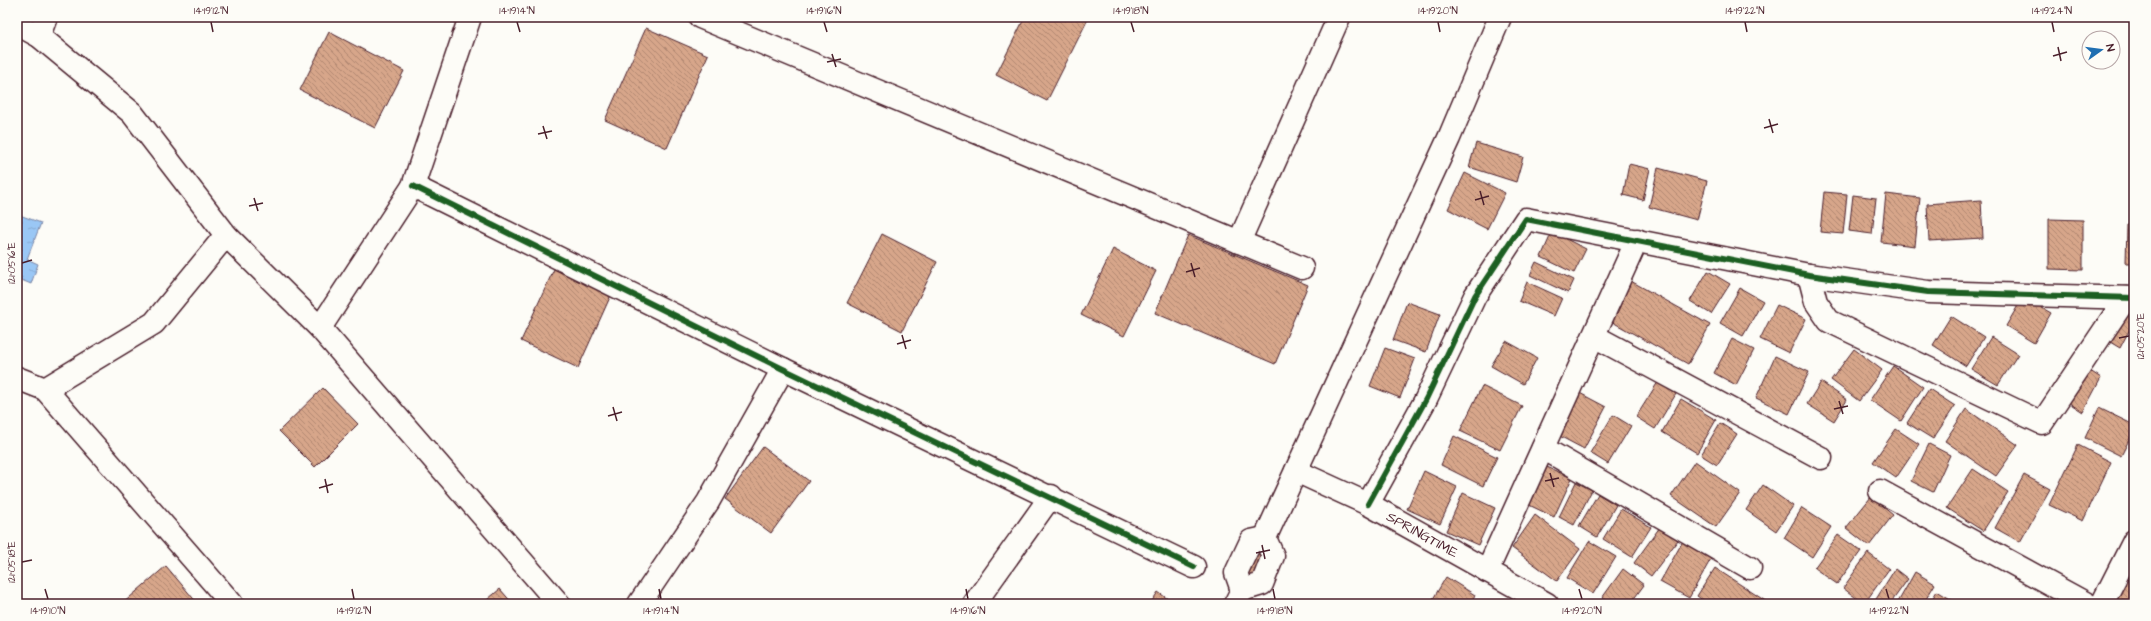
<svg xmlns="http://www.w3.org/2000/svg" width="2151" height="621" viewBox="0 0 2151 621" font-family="'Architects Daughter',sans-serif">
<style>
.water{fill:url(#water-ripples);stroke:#7a84a4}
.building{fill:url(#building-back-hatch);stroke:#4a1f2b}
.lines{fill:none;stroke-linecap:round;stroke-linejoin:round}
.minor-casing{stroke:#4a1f2b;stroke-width:25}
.minor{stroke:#fdfcf7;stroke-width:22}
.cycleway-casing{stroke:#fdfcf7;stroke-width:8}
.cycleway{stroke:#1b5e20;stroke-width:6}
.ticks{fill:none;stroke:#4a1f2b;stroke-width:1.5}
.labels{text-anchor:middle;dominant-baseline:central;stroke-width:3;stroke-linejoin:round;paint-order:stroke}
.street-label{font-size:14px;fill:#4a1f2b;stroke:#fdfcf7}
.neatline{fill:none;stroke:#4a1f2b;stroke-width:1.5}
.ticks-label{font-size:10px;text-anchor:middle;fill:#4a1f2b}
</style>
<defs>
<pattern id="water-ripples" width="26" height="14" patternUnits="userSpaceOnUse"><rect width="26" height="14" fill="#9ac7f5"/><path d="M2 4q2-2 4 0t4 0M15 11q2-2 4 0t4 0" fill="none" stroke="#86aad2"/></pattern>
<pattern id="building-back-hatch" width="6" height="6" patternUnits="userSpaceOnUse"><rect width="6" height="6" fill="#d7a68a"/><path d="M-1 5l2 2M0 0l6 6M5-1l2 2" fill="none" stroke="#b08771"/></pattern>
</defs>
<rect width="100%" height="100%" fill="#fdfcf7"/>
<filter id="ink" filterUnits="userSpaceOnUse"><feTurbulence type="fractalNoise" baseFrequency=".025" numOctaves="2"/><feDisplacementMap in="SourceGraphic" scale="8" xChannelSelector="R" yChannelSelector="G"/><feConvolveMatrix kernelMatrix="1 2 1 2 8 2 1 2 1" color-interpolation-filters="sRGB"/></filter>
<g filter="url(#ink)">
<path class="water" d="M17,214L41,223L27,259L38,264L31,284L19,279L17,284Z"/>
<g class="building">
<path d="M1025,17H1089L1047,101L996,75Z"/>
<path d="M646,28L708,55L667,148L605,120Z"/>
<path d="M329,32L404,71L375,128L300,90Z"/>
<path d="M1476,143L1523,157L1516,182L1469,167Z"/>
<path d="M1629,164L1650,169L1643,200L1623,195Z"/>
<path d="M1658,168L1707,181L1697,220L1649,207Z"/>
<path d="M1465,173L1505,193L1487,229L1448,209Z"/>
<path d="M1824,192L1847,194L1843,234L1820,232Z"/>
<path d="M1886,194L1920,198L1915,246L1881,242Z"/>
<path d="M1853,195L1876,198L1872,234L1849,231Z"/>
<path d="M1981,200L1983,238L1929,241L1927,204Z"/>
<path d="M2049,219L2083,220V270L2049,269Z"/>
<path d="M2127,224L2134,225V263H2126Z"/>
<path d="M1552,232L1586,249L1574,273L1541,257Z"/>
<path d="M882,234L937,262L902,331L847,303Z"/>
<path d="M1188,235L1308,285L1275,364L1155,313Z"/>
<path d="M1113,249L1156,271L1124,336L1081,315Z"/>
<path d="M1536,262L1574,280L1568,293L1530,275Z"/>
<path d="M554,269L611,295L578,368L521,341Z"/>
<path d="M1708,271L1730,284L1711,314L1690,301Z"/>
<path d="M1629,280L1710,325L1688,364L1607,319Z"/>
<path d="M1527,282L1562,298L1554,316L1519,301Z"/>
<path d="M1740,288L1763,301L1743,336L1720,323Z"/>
<path d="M2023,297L2051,313L2034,343L2006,326Z"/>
<path d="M1407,302L1440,314L1426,352L1393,340Z"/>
<path d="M1777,305L1806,319L1789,353L1760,339Z"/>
<path d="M2122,306L2134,313V321L2120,348L2105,339Z"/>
<path d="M1951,316L1984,337L1966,366L1933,345Z"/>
<path d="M1991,337L2018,354L1998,385L1971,369Z"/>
<path d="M1732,339L1754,350L1736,385L1714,373Z"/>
<path d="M1506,341L1537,358L1523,384L1491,366Z"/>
<path d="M1385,348L1415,359L1400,398L1370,386Z"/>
<path d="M1854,349L1882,370L1859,401L1831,380Z"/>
<path d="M1775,356L1809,372L1789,414L1756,398Z"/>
<path d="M1893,366L1923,387L1901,421L1870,400Z"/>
<path d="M2084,367L2101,378L2083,412L2066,401Z"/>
<path d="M1658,382L1676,394L1655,429L1636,417Z"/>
<path d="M1821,382L1847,400L1834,421L1807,404Z"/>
<path d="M1482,386L1522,406L1500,450L1460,431Z"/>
<path d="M323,388L358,424L315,467L279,431Z"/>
<path d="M1929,389L1955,406L1933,439L1907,423Z"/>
<path d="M1574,390L1606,407L1584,449L1552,432Z"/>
<path d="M1681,399L1716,420L1697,453L1662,432Z"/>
<path d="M2099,408L2134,425V430L2121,456L2085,438Z"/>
<path d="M1966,409L2018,445L1996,476L1945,441Z"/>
<path d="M1613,415L1631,426L1608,464L1590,453Z"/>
<path d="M1720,423L1737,434L1717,465L1701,455Z"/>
<path d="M1896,429L1919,444L1896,478L1873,462Z"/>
<path d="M1454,436L1497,457L1483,486L1441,465Z"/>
<path d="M1929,444L1950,455L1933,492L1911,481Z"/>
<path d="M2078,445L2111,462L2083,521L2049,505Z"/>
<path d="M763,447L809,481L771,533L725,499Z"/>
<path d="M1695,461L1740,493L1716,527L1671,496Z"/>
<path d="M1547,467L1572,478L1554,517L1529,505Z"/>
<path d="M1973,469L2008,492L1983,531L1947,508Z"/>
<path d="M1424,471L1457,487L1440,524L1407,509Z"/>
<path d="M2024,475L2050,489L2020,542L1995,528Z"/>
<path d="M1576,482L1592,490L1574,525L1559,517Z"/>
<path d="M1763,485L1793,506L1776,531L1746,510Z"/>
<path d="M1463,493L1495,508L1478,545L1446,531Z"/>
<path d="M1598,494L1616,505L1597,537L1579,526Z"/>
<path d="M1871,497L1893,515L1869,546L1846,528Z"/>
<path d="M1802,508L1831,527L1812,557L1784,538Z"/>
<path d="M1621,509L1651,527L1632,557L1603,539Z"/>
<path d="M1535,515L1580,549L1557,581L1512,548Z"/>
<path d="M1660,527L1678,540L1651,576L1634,563Z"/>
<path d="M1838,535L1861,551L1837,584L1814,568Z"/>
<path d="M1589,541L1616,557L1593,594L1567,578Z"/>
<path d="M1683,541L1712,557L1689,598L1660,582Z"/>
<path d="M1253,549L1265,555L1255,577L1244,572Z"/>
<path d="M1868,553L1889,569L1864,604L1843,588Z"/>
<path d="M166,566L198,604H122Z"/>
<path d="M1715,568L1770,604H1708L1697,596Z"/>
<path d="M1623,569L1644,585L1630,604H1609L1602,598Z"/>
<path d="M1895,569L1908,579L1890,604H1873Z"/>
<path d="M2134,571V604H2119L2115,601Z"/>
<path d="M1915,572L1935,584L1923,604H1897Z"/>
<path d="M1446,577L1475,595L1470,604H1430Z"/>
<path d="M500,589L513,604H482Z"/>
<path d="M1937,591L1952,600L1949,604H1929Z"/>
<path d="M1158,592L1175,604H1150Z"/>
</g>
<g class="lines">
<defs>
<g id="minor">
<path d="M700,17L1302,268"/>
<path d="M17,24L39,36L132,113L226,235L320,328L559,604"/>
<path d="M39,36L46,17"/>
<path d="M413,186L783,369L1194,567"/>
<path d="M1239,242L1339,17"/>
<path d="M1809,275L1816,302L1829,321L2042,423L2126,298"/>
<path d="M320,328L413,186L470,17"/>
<path d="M1594,336L1821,458"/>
<path d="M17,378L45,389L154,323L226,235"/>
<path d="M45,389L232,604"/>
<path d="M1543,448L1750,568"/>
<path d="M1296,471L1368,504L1547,604"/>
<path d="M1880,491L2087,604"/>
<path d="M1368,504L1426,399L1475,296L1526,219L1809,275L1928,292L2134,298"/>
<path d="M1487,571L1637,240"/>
<path d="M1242,590L1236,573L1251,541L1265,538"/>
<path d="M639,604L708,502L783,369"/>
<path d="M974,604L1051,496"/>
<path d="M1235,604L1242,590L1262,584L1273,556L1265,538L1449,138L1500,17"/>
<path d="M2102,604L2134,541"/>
</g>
</defs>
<use href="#minor" class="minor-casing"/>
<use href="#minor" class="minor"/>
<defs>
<g id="cycleway">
<path d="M413,186L783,369L1194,567"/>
<path d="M1368,504L1426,399L1475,296L1526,219L1809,275L1928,292L2134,298"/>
</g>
</defs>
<use href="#cycleway" class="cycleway-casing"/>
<use href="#cycleway" class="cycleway"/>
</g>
</g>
<path class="ticks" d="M211,22L213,32M517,22L520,32M824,22L827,32M1131,22L1134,32M1438,22L1440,32M1745,22L1747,32M2052,22L2054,32M2058,47L2061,61M832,54L836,67M2053,56L2067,52M827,62L841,59M1769,119L1773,133M543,126L547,139M1764,128L1778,124M538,134L552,131M1480,191L1484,205M254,198L258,211M1475,200L1489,196M249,206L263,203M22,263L32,260M1191,263L1195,277M1186,272L1200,268M902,335L906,349M2119,338L2129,336M897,344L911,340M1839,401L1843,414M613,407L617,421M1834,409L1848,406M608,416L622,412M1550,473L1554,487M325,479L328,493M1545,481L1559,478M319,488L333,484M1262,545L1265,559M1256,553L1270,550M22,562L32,560M45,589L48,599M352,589L354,599M659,589L661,599M966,589L968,599M1273,589L1275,599M1579,589L1582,599M1886,589L1889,599"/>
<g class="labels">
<g class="street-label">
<text transform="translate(1422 535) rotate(29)">SPRINGTIME</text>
</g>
</g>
<rect width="2151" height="621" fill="none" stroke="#fdfcf7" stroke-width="44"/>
<g transform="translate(2101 50) rotate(76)"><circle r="19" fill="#fdfcf7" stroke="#b5a4a5"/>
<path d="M0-3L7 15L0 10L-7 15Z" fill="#1f6fb2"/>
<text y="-6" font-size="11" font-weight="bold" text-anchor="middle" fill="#4a1f2b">N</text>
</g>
<rect x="22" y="22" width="2107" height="577" class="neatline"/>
<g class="ticks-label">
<text x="211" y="14">14°19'12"N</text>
<text x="517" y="14">14°19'14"N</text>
<text x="824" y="14">14°19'16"N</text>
<text x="1131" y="14">14°19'18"N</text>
<text x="1438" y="14">14°19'20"N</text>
<text x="1745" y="14">14°19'22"N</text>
<text x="2052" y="14">14°19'24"N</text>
<text transform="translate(11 263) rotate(-90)" y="4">121°05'16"E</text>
<text transform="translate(2140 336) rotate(-90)" y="4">121°05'20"E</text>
<text transform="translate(11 562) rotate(-90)" y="4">121°05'18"E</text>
<text x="48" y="614">14°19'10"N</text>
<text x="354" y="614">14°19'12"N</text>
<text x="661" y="614">14°19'14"N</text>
<text x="968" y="614">14°19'16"N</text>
<text x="1275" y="614">14°19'18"N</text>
<text x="1582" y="614">14°19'20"N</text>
<text x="1889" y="614">14°19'22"N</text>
</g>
</svg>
